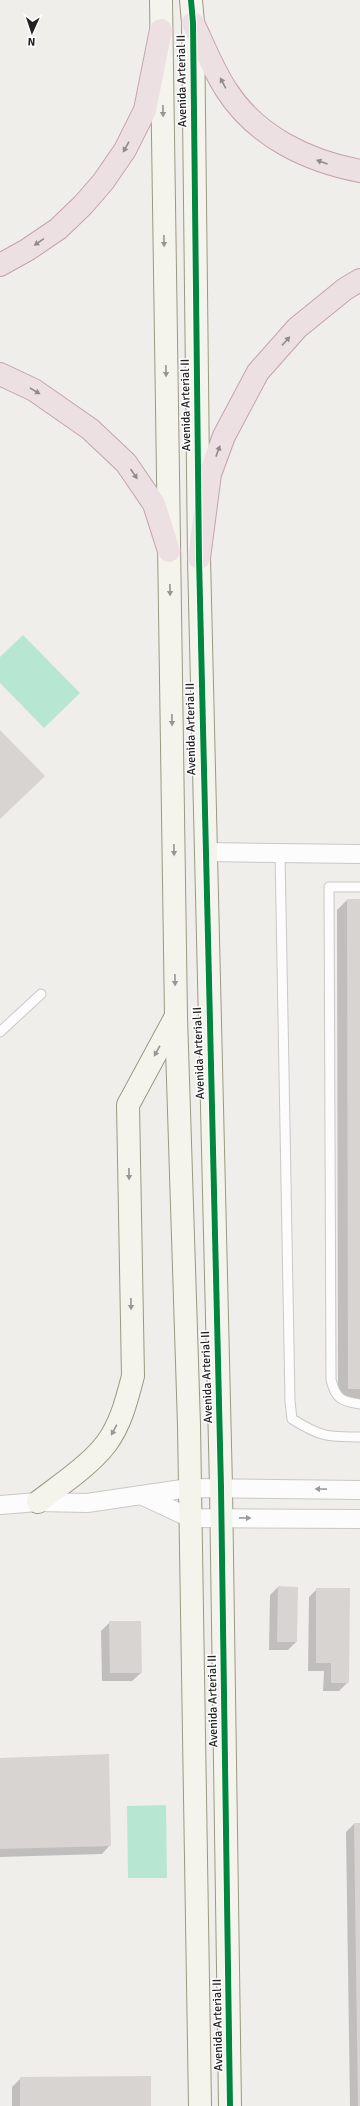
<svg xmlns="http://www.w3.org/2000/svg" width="360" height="2106" viewBox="0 0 360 2106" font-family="Signika,sans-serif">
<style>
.pitch{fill:#b7e6d2}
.shadow{fill:#0003}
.building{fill:#d7d4d2}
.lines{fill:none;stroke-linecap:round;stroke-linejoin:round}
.lane-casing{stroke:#c9c8c7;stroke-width:11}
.street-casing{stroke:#c9c8c7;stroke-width:20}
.secondary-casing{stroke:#999a82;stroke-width:24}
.highway-casing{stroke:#c5a2ac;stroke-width:24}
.lane{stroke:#fdfcfc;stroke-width:9}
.street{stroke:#fdfcfc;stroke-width:18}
.secondary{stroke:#f4f4ed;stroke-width:22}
.highway{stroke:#ece0e2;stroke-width:22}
.cycleway-casing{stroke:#fff;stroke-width:8}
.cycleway{stroke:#00873e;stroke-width:6}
.oneway{fill:#918a8c}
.oneway2{fill:#969692}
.oneway3{fill:#9a9a9a}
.labels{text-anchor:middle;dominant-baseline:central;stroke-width:3;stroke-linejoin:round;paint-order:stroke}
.street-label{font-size:12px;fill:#222;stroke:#fff}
</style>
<rect width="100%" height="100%" fill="#f0eeeb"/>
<g class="pitch">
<path d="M23,635L80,693L44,728L0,683V657Z"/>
<path d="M166,1805L167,1878H128L127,1806Z"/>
</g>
<g class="shadow">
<path d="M347,900H360V1399H338L337,910Z"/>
<path d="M278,1587L296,1642L288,1650H269L270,1595Z"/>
<path d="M317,1589L348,1682L339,1691H323L324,1671H308L309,1597Z"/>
<path d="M110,1622L141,1673L132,1681H102L101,1631Z"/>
<path d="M0,1759L110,1845L102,1854L0,1857Z"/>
<path d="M354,1824H360V2106H350L346,1832Z"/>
<path d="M21,2078L150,2106H12V2087Z"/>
</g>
<g class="building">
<path d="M0,730L45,776L0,819Z"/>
<path d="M347,899H360V1389H348Z"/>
<path d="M278,1586L298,1587L297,1642H277Z"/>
<path d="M316,1588H350L349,1683H331V1663H316Z"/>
<path d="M109,1621H141L142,1673H110Z"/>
<path d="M109,1754L111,1846L0,1849V1758Z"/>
<path d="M354,1823H360V2106H358Z"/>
<path d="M151,2076V2106H20V2077Z"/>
</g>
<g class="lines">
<defs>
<g id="lane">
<path d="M280,853L290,1401L292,1419C321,1437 327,1437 360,1437"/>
<path d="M360,887H329L331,1380C336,1399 341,1401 360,1404"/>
<path d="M0,1032L41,994"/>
</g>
<g id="street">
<path d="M204,852L360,854"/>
<path d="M141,1495L190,1518L360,1519"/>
<path d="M0,1505L38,1502L87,1503L189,1488L360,1490"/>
</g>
<g id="secondary">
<path d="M161,0L176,1017L189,1425L200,2106"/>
<path d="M191,0L193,23L199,558L221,1487L230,2106"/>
<path d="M38,1502C59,1486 90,1465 106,1444C121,1424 127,1399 133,1376L128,1105L175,1018"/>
</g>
<g id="highway">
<path d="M193,23C204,46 213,70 227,91C257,137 308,161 360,171"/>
<path d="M0,265L27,250L58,229L83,205L103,182L125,150L145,110L161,30"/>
<path d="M0,374L34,390L90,429L126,463L154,504L169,551"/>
<path d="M199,558L210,474L224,436L258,372L297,328L345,289L360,280"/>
</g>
</defs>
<use href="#lane" class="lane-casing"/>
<use href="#street" class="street-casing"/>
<use href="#secondary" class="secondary-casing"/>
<use href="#highway" class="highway-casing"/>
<use href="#lane" class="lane"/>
<use href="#street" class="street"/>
<use href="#secondary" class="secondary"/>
<use href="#highway" class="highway"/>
<defs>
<path id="cycleway" d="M191,0L193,23L199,558L221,1487L230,2106"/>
</defs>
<use href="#cycleway" class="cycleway-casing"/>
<use href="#cycleway" class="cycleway"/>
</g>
<defs><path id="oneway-solid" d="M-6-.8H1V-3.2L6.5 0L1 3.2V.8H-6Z"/></defs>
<g class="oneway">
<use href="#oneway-solid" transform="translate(223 83) rotate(-118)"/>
<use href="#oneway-solid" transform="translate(126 147) rotate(119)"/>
<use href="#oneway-solid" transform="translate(322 162) rotate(-160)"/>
<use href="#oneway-solid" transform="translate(39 242) rotate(145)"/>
<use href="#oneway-solid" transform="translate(286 341) rotate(-48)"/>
<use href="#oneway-solid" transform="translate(35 391) rotate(31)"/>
<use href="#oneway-solid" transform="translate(218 451) rotate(-70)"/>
<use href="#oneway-solid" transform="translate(134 474) rotate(56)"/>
</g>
<g class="oneway2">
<use href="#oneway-solid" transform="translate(163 111) rotate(89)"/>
<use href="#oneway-solid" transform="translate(164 241) rotate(89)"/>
<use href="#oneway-solid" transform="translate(166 371) rotate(89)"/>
<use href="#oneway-solid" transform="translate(170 590) rotate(89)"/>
<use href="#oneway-solid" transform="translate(172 720) rotate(89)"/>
<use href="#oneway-solid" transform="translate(174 850) rotate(89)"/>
<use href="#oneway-solid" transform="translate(175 980) rotate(89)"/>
<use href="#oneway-solid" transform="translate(157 1051) rotate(119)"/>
<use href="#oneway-solid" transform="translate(129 1174) rotate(89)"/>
<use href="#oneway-solid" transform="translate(131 1304) rotate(89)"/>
<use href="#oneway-solid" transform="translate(114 1430) rotate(118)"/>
</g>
<g class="oneway3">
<use href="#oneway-solid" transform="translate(321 1489) rotate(-179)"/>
<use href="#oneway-solid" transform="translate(245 1518) rotate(1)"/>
</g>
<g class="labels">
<g class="street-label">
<text transform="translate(182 81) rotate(-91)">Avenida Arterial II</text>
<text transform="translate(186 405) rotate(-91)">Avenida Arterial II</text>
<text transform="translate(191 729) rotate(-91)">Avenida Arterial II</text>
<text transform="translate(199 1053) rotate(-92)">Avenida Arterial II</text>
<text transform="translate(207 1377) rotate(-92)">Avenida Arterial II</text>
<text transform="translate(213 1701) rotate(-91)">Avenida Arterial II</text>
<text transform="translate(218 2025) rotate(-91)">Avenida Arterial II</text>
</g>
</g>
<g transform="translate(32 32) rotate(183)" stroke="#ffffff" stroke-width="3" paint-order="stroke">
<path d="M0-3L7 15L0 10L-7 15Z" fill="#222222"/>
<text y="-6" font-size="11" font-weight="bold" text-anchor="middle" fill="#222222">N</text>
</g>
</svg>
